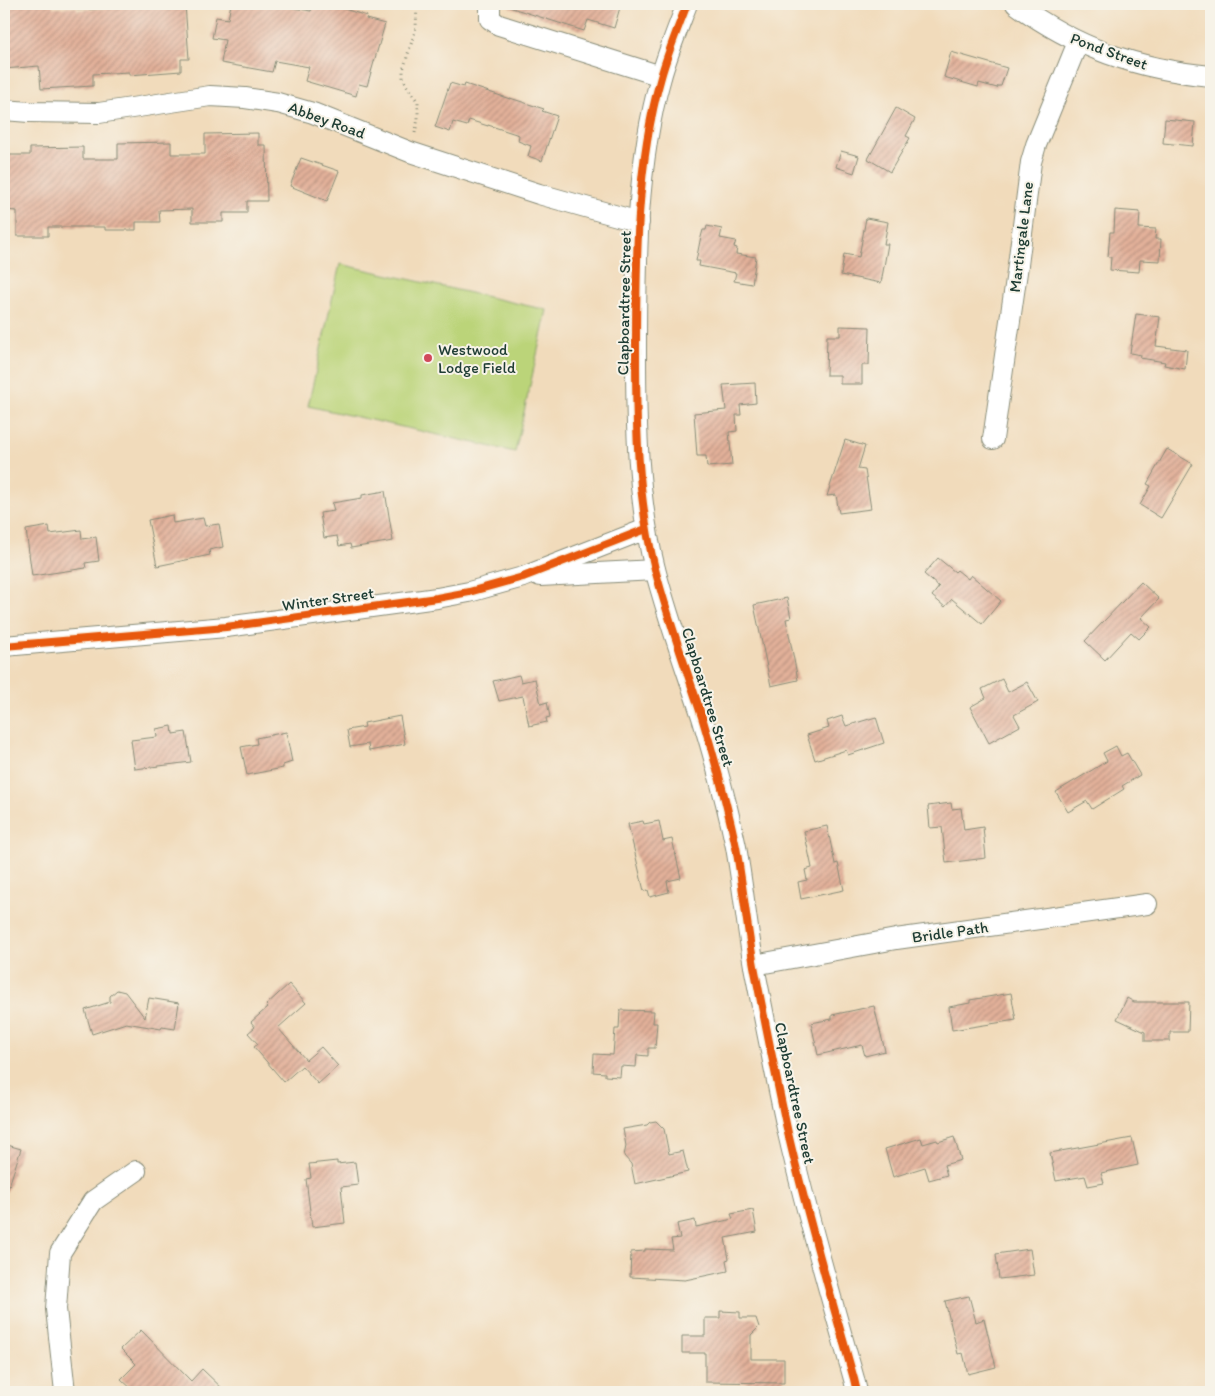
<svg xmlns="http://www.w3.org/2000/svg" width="1215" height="1396" viewBox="0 0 1215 1396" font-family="Itim,sans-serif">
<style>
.green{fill:#bbd479;stroke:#6d8856}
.building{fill:url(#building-hatch)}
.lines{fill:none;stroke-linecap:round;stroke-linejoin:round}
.minor-casing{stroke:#888c78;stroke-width:22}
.path{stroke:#888c78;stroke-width:3;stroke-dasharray:1 4;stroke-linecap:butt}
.minor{stroke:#fff;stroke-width:20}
.cycleway-casing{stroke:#f7f3e8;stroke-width:11}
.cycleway{stroke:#e8590c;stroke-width:8}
.poi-dot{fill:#d1495b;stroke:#f7f3e8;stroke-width:2}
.labels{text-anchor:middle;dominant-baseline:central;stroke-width:4;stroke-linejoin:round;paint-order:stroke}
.street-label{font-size:16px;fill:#1f3d34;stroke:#f7f3e8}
.poi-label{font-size:16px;fill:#1f3d34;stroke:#f7f3e8;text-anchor:start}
</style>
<defs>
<pattern id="building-hatch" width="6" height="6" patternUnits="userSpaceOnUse" patternTransform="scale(1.25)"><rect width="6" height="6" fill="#e3b19a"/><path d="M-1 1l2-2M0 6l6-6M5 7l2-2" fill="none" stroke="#b7917e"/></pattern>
</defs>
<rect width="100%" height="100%" fill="#f7f3e8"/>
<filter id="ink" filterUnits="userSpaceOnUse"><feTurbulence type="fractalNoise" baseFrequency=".02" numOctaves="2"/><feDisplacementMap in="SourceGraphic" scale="10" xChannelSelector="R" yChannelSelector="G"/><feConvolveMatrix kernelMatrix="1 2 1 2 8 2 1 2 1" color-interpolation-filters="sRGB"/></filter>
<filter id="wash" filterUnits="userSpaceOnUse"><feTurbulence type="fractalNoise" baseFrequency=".0096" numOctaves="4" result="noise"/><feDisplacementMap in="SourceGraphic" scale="20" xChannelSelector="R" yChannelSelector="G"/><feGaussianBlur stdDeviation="1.12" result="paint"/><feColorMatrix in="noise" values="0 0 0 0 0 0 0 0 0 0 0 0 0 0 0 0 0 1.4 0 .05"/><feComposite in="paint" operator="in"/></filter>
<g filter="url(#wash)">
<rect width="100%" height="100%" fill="#f1dbbb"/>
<path class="green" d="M340,264L547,310L515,452L308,406Z"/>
<g id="blocks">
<g class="building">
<path d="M4,4H53V8L77,7V10L111,8V4H185L189,59H181V71L129,75V72L93,74V86L41,89L39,66L4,69Z"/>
<path d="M231,4H272L311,11L313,4H345L344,9L367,16L366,19L385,24L367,86L359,84L356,96L305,81L309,67L275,61L272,72L221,63L225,40L212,38L216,17L228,19Z"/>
<path d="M510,4H621L614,28L588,20L584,31L509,7Z"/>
<path d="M951,52L1007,68L1001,86H998L997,88L979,83L978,87L944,77Z"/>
<path d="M450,83L464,87L465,84L510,99V98L544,109L542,111L557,116L542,161L528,156L531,146L518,141L519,135L488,125V126L469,120L467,126L453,122L450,132L435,127Z"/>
<path d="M896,108L915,119L906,136L910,138L890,172L868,159Z"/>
<path d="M1165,119L1195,122L1193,146L1163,143Z"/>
<path d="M258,133V145H266L267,201H247V213H223V222H192V209L159,210L160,222H136V230H105V227H48V236H17V211L4,210V155H30V148L83,147V159H118V143L171,142V154H205V134Z"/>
<path d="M841,151L859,156L854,173L836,167Z"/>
<path d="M301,158L339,171L327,201L290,186Z"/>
<path d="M1115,210L1140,212L1139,228L1156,229L1155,239H1161L1160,261L1140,260L1139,272L1110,270L1111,257H1108L1110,232H1114Z"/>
<path d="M866,218L888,222L884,244H888L881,283L841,275L844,254L859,257Z"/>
<path d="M707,226L722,229L720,238L736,241L734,247L737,248L736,254L756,257L752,284L734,281L736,273L699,266L700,261H696L700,241L703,230H706Z"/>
<path d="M1136,314L1160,317L1156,346L1187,350L1185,369L1164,365L1165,362L1140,358L1141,355L1130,353Z"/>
<path d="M840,326L870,327L869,365H862V384H840V375H826L827,336H840Z"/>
<path d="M755,383L756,403L740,405L741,415H736L737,431L729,432L732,465L707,467L706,456H697L694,413L726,410L723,385Z"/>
<path d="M845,440L865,446L858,469L865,470L871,509L839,513L836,495L827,496Z"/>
<path d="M1167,449L1193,464L1161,518L1140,505L1151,486L1147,484Z"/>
<path d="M385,491L393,541L351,548L350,544L339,546L337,536L324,538L320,513L334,511L332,503L362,498V495Z"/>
<path d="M172,515L173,523L203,518L205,526L219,524L223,547L209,550L210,555L157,566L148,520Z"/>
<path d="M49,526L50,534L81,530L82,539L96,537L99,561L85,563L86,568L32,576L26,530Z"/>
<path d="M938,558L955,572L957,570L968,579L971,575L1001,601L982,624L952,599L945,607L932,596L939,587L924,574Z"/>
<path d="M1141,582L1159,599L1141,618L1151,627L1139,639L1131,632L1105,660L1085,641Z"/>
<path d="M787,598L791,618L786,619L798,680L771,686L754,605Z"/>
<path d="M519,675L521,682L535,679L541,704L547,702L550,717L546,718L547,722L529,726L523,696L499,701L493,681Z"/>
<path d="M1002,679L1008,692L1027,682L1038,702L1014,715L1020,726L989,743L970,707L986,698L982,689Z"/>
<path d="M400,716L405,744L369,751L368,744L350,747L347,730L365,727L364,723Z"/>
<path d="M842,716L846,726L876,717L884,743L848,755L846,750L815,760L807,735L829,728L827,721Z"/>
<path d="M172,726L173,734L186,732L191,762L135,769L131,740L157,737L156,729Z"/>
<path d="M286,732L292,762L283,765V768L247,775L241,747L257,744L256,738Z"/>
<path d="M1116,746L1121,756L1127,753L1140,775L1122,786L1124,789L1092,809L1087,801L1068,812L1056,792L1107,761L1103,753Z"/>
<path d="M951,803L952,809L961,808L964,830L983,827L986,858L946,863L942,827L930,828L928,806Z"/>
<path d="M643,821L644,824L659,821L663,841L672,839L681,878L667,881L669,892L650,897L648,890L644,891L628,824Z"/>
<path d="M827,826L835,864L838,863L844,890L801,899L798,882L807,880L805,870L812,868L804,831Z"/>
<path d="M289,984L306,1003L278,1028L306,1060L321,1047L338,1066L318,1084L302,1066L284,1082L254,1047L258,1044L248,1033L255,1027L251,1022L268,1007L266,1005Z"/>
<path d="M117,990L125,992L145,1018L149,998L179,1003L175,1029L162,1027L161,1029L126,1023L92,1034L85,1010L110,1002V996Z"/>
<path d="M1011,993L1016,1020L952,1030L949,1007L970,1003V1000Z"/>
<path d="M1127,998L1134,1002H1189L1188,1032H1170V1041H1145V1032L1117,1019Z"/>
<path d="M874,1006L885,1051L865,1056L862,1045L818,1055L811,1023L832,1019V1015Z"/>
<path d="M620,1010L654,1011L653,1023H657L655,1048H648V1056L637,1055L636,1067L621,1066L620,1077L605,1076V1073L593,1072L594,1054L613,1055L615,1029H619Z"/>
<path d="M656,1121L664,1129L669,1154L683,1151L688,1172L635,1184L631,1164L624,1156L626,1146L623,1129L647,1125L650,1122Z"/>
<path d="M954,1137L961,1160L944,1165L947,1175L929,1180L925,1167L893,1177L885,1149L921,1138L923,1144L937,1140L938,1142Z"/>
<path d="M1132,1138L1138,1165L1101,1173L1104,1183L1088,1186L1085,1176L1056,1181L1050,1153Z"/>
<path d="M4,1144L21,1149L7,1192H4Z"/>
<path d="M337,1161V1164L355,1162L358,1185L341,1187L345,1223L312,1227L306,1179L311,1178L309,1164Z"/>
<path d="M753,1210L757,1232L725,1238L729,1259L726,1260L728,1271L685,1280L630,1277L631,1252L645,1251V1249L673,1250L671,1239L680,1238L677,1224L695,1220L696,1227L733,1219L731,1214Z"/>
<path d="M1030,1249L1034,1275L999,1279L996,1254Z"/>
<path d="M969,1296L976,1322L984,1319L996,1367L968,1374L963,1353L958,1354L945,1301Z"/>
<path d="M720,1311L740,1312V1318H756L759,1327L751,1335V1359H784V1383L705,1382V1353H682V1336H705V1318H720Z"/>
<path d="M141,1330L191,1381L202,1369L226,1392H135L121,1379L136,1364L121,1349Z"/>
</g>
</g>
</g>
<g filter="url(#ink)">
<use href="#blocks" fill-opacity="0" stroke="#888c78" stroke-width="1"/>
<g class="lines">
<defs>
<g id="minor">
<path d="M490,4V19L499,25L661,76"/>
<path d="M687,4C678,28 668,52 661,77C636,165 636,260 636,351C636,424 637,497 655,569C668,619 686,668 702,717C715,760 727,804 736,847C743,887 747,927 754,966C765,1022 776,1078 788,1133C807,1216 831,1297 854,1379L857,1392"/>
<path d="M1016,4C1076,48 1137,69 1211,76"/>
<path d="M4,110L29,112L99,113L210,96L245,98L278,103L313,113L410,152L539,194L639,222"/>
<path d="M993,439L1018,265L1031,162L1036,145L1078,42"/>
<path d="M540,576L655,570"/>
<path d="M4,646L226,627L437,598L469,592L523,577L646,529"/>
<path d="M754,965L896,939L1147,904"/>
<path d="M65,1392L56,1309L60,1253L93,1201L136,1171"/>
</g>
</defs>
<use href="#minor" class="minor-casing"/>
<path class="path" d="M415,133L418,119V102L406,85L403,78V70L416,28L417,4"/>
<use href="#minor" class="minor"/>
<defs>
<g id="cycleway">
<path d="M687,4C678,28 668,52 661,77C636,165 636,260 636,351C636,424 637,497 655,569C668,619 686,668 702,717C715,760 727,804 736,847C743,887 747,927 754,966C765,1022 776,1078 788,1133C807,1216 831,1297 854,1379L857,1392"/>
<path d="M4,646L226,627L437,598L469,592L523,577L646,529"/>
</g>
</defs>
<use href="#cycleway" class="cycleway-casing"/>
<use href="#cycleway" class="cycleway"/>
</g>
</g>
<circle class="poi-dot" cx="428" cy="358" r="5"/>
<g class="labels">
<g class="street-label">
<text transform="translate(1109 51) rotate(20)">Pond Street</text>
<text transform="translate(327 120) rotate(20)">Abbey Road</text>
<text transform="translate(1021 237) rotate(-83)">Martingale Lane</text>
<text transform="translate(624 303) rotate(-89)">Clapboardtree Street</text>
<text transform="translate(328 599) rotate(-8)">Winter Street</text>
<text transform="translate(708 697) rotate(73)">Clapboardtree Street</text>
<text transform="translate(950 932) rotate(-8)">Bridle Path</text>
<text transform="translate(795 1093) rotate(78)">Clapboardtree Street</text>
</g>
<g class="poi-label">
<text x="438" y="349">Westwood<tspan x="438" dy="18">Lodge Field</tspan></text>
</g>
</g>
<rect width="1215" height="1396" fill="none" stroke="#f7f3e8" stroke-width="20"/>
</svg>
